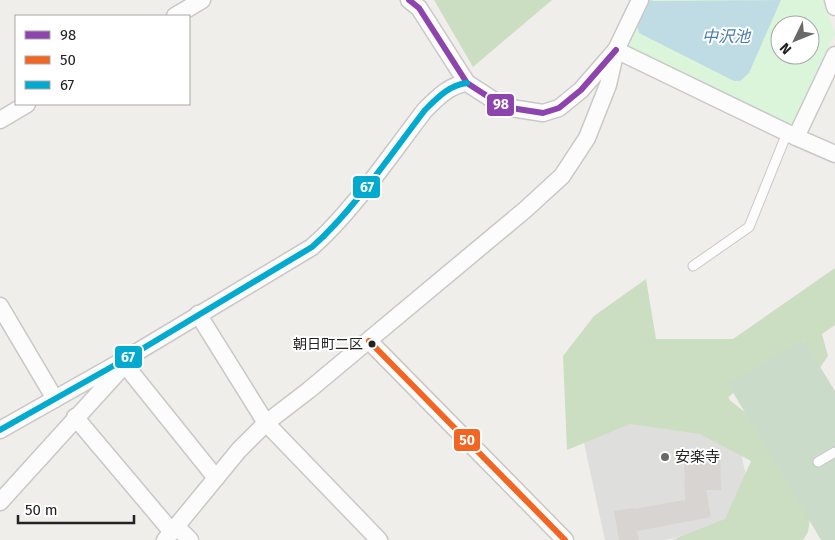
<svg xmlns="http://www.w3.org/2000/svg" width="835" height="540" viewBox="0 0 835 540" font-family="'Fira Sans','Noto Sans JP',sans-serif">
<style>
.religious{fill:#dededc}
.forest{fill:#cbdec1}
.cemetery{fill:#cadbca}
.park{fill:#daf5da;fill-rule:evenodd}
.water{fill:#bfdbe3}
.building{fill:#d7d4d2}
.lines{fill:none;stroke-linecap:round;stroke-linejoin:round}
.service-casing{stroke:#c9c8c7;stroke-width:11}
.minor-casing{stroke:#c9c8c7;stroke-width:19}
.service{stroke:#fdfcfc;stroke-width:9}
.minor{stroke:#fdfcfc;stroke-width:16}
.bus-1-casing{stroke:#fff;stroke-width:10}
.bus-2-casing{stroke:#fff;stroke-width:10}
.bus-3-casing{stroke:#fff;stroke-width:10}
.bus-1{stroke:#8e44ad;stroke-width:6}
.bus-2{stroke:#f26522;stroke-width:6}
.bus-3{stroke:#00a9ce;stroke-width:6}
.bus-dot{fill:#222;stroke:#fff;stroke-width:2}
.poi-dot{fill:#6a6968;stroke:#fff;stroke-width:2}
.labels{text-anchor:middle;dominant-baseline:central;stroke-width:4;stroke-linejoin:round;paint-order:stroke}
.bus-label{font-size:14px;fill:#222;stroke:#fff;text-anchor:end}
.poi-label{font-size:15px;fill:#222;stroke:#fff;text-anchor:start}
.water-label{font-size:16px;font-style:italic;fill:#4a7aab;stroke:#fff}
.line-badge{stroke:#fff;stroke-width:2}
.badge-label{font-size:14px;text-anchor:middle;font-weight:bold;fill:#fff}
</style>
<rect width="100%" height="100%" fill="#f0eeeb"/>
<path class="religious" d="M721,359L756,523L664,540H605L573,392Z"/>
<g class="forest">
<path d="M434,0H552L473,67Z"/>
<path d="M835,268V325L822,334L828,356L819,369L803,339L727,398L756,421L816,478L808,532L803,540H672L725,519L751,461L700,434L630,424L567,450L563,356L594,316L646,279L656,339H733Z"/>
</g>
<path class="cemetery" d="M803,339L835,391V540H821L728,384Z"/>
<path class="park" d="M647,0H823L835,34L793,122L786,127L719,90L631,49L628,38ZM780,25H810V55H780Z"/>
<path class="water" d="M650,0L654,1L781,0L749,73L740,81H734L639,33C634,21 643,10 650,0Z"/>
<path class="building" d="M720,451L721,490H706L711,517L637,531L639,540H619L614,511L633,508L634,509L685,500L684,452Z"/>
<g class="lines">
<defs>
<g id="service">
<path d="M693,266L749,227L787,133"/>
<path d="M818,462L835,452"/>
</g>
<g id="minor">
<path d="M409,0L419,8L467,83L501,105L511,108L543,113L559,108L581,90L615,51"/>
<path d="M833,0L835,7"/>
<path d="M175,16L202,0"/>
<path d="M616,50L796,137L835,154"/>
<path d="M0,120L27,104"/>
<path d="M796,137L835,55"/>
<path d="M0,306L55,399"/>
<path d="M198,314L266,423L379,540"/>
<path d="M369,341L565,540"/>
<path d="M75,417L167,526L182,532L190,540"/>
<path d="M0,430L122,361L312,247C353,211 391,154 425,110C437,98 449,85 467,83"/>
<path d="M0,502L118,372L122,361L216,478"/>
<path d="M165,540L239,450L266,423L309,390L526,209L562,176L587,138L608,85L616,50L640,0"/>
</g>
</defs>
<use href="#service" class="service-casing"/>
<use href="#minor" class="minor-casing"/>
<use href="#service" class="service"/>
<use href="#minor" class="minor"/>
<defs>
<path id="bus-1" d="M409,0L419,8L467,83L501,105L511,108L543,113L559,108L581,90L616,50"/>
<path id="bus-2" d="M369,341L565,540"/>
<path id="bus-3" d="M0,430L122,361L312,247C353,211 391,154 425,110C437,98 449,85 467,83"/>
</defs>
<use href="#bus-1" class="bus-1-casing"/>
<use href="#bus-2" class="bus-2-casing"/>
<use href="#bus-3" class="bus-3-casing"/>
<use href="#bus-1" class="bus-1"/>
<use href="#bus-2" class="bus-2"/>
<use href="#bus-3" class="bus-3"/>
</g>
<circle class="bus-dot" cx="372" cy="344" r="4.5"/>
<circle class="poi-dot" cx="665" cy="457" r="5"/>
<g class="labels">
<g class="bus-label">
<text x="363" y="344">朝日町二区</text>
</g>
<g class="poi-label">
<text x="675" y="457">安楽寺</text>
</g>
<g class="water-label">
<text x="726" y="36">中沢池</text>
</g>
</g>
<g class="line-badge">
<rect x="486" y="93" width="29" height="24" rx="5" fill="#8e44ad"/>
<rect x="352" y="175" width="29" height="24" rx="5" fill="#00a9ce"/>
<rect x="114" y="345" width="29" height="24" rx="5" fill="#00a9ce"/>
<rect x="453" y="428" width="28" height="24" rx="5" fill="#f26522"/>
</g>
<g class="badge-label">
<text x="501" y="109">98</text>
<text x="367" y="192">67</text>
<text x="128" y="362">67</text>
<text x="467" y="445">50</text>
</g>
<rect x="15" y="15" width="175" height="90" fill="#ffffff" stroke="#a7a7a7"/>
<rect x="25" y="31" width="25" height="8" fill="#8e44ad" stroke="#a7a7a7"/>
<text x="60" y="40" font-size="15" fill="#222222">98</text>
<rect x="25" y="56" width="25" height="8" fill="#f26522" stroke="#a7a7a7"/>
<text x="60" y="65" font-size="15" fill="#222222">50</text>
<rect x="25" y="81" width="25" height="8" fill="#00a9ce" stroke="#a7a7a7"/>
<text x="60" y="90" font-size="15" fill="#222222">67</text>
<g transform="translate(795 40) rotate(227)"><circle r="24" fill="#ffffff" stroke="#a7a7a7"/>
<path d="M0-4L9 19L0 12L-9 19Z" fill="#6a6968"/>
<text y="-8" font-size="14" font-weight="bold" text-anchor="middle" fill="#222222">N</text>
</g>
<path d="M18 515v8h116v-8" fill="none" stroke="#222222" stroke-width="2.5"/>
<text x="25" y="515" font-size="15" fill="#222222" stroke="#ffffff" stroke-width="4" paint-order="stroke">50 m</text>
</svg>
